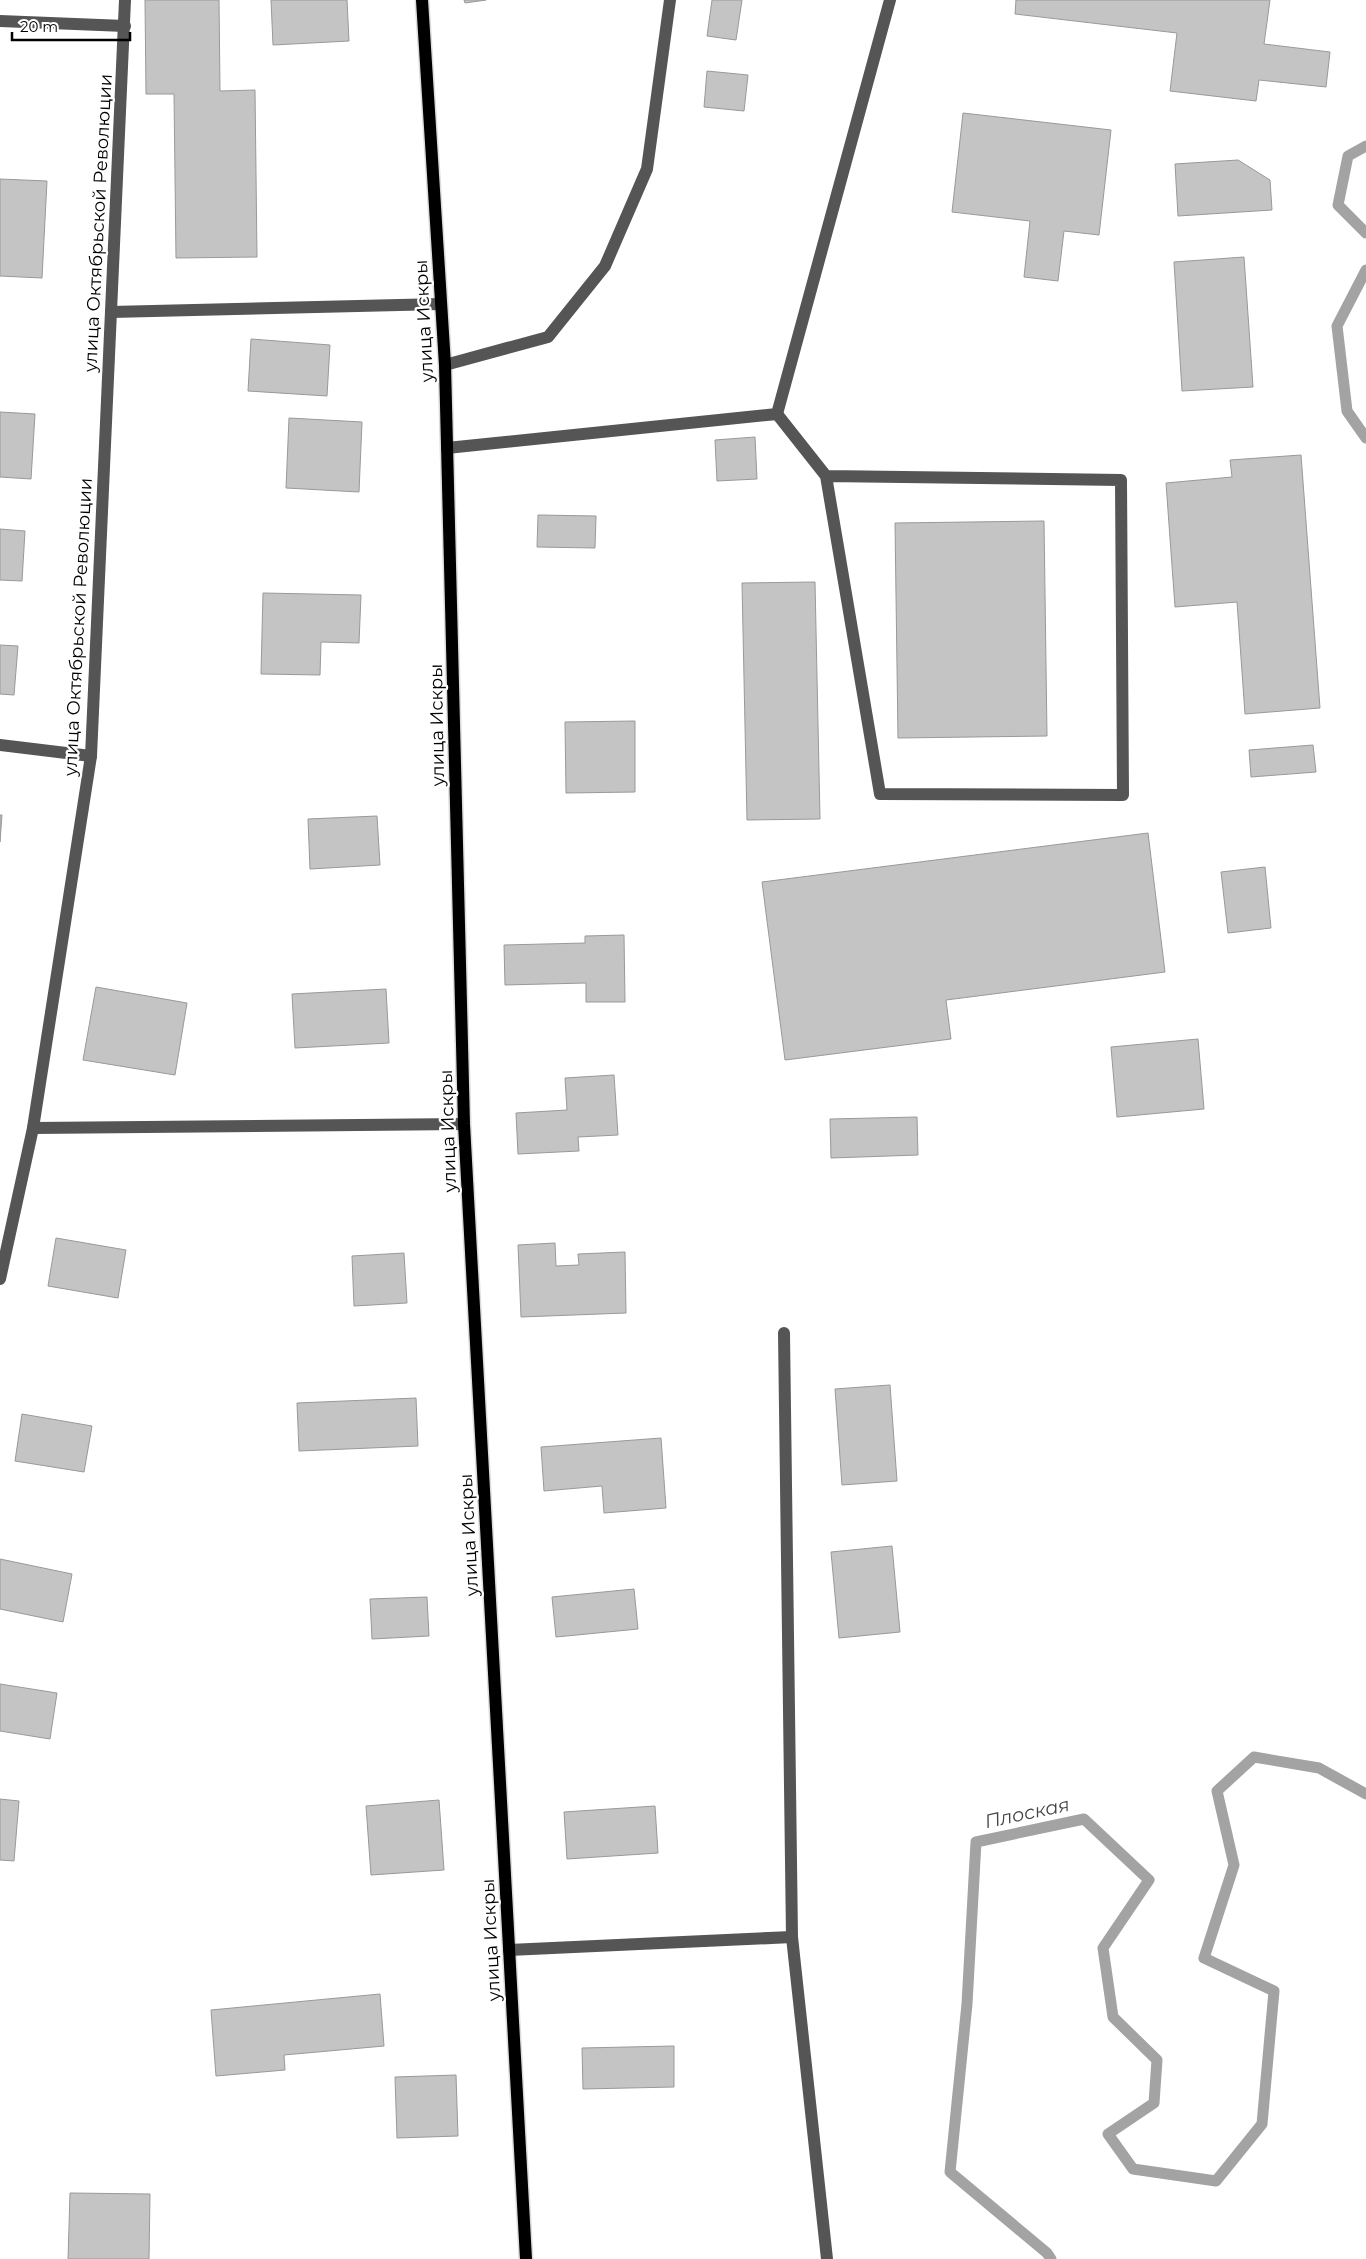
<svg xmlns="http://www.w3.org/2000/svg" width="1366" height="2259" viewBox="0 0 1366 2259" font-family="Montserrat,sans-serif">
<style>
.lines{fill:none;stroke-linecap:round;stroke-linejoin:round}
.stream{stroke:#a3a3a3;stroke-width:11}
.building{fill:#c4c4c4;stroke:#999}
.major-casing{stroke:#dbdbdb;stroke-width:15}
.minor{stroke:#555;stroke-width:12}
.major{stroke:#000;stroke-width:12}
.labels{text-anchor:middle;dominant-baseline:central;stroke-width:4.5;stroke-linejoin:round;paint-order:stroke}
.street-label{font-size:18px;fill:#000;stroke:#fff}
.water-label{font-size:19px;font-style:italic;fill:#444;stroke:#fff}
</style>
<rect width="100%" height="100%" fill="#fff"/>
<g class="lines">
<g class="stream">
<path d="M1366,146L1348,156L1338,205L1366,233"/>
<path d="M1366,270L1337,326L1347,411L1366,438"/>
<path d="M1051,2259L1047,2253L950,2172L967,2004L976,1842L1084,1819L1149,1880L1103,1948L1113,2017L1157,2060L1154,2103L1108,2134L1133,2169L1216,2181L1262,2124L1274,1991L1204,1958L1234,1865L1217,1791L1254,1757L1319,1768L1366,1794"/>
</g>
</g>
<g class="building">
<path d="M145,0H219L220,91L255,90L257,257L176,258L174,94H146Z"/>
<path d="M271,0H347L349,41L273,45Z"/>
<path d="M464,0H486L465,3Z"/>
<path d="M712,0H742L736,40L707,36Z"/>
<path d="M1016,0H1270L1264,44L1330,52L1326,87L1259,80L1256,101L1170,91L1177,33L1015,14Z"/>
<path d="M707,71L748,75L744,111L704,107Z"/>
<path d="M963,113L1111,130L1099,235L1064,231L1058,281L1024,277L1030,221L952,212Z"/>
<path d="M1238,160L1270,180L1272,210L1178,216L1175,164Z"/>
<path d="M0,179L47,181L42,278L0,276Z"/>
<path d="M1244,257L1253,387L1182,391L1174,262Z"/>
<path d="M251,339L330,345L327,396L248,391Z"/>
<path d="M0,412L35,414L31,479L0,477Z"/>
<path d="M289,418L362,422L359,492L286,488Z"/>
<path d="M755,437L757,479L717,481L715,440Z"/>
<path d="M1301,455L1320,708L1245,714L1237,602L1175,607L1166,483L1232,477L1230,460Z"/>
<path d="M538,515L596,516L595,548L537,547Z"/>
<path d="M1044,521L1047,736L898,738L895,523Z"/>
<path d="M0,529L25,531L22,581L0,580Z"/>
<path d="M815,582L820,819L747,820L742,583Z"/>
<path d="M263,593L361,595L359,643L321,642L320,675L261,674Z"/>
<path d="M0,645L18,646L14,695L0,694Z"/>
<path d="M635,721V792L566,793L565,722Z"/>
<path d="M1313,745L1316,772L1251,777L1249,750Z"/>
<path d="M0,815H2L0,842Z"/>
<path d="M377,816L380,865L310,869L308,819Z"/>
<path d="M1148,833L1165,972L946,1000L951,1039L785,1060L762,882Z"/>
<path d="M1265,867L1271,928L1228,933L1221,872Z"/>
<path d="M624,935L625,1002H586V983L505,985L504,945L585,943V936Z"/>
<path d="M96,987L187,1003L175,1075L83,1060Z"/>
<path d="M386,989L389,1043L295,1048L292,994Z"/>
<path d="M1198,1039L1204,1109L1117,1117L1111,1047Z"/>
<path d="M614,1075L618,1135L578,1137L579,1151L518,1154L516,1113L567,1110L565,1078Z"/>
<path d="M917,1117L918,1155L831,1158L830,1119Z"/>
<path d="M56,1238L126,1250L118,1298L48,1286Z"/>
<path d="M555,1243L556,1266L579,1265L578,1254L625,1252L626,1313L521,1317L518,1245Z"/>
<path d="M404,1253L407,1303L354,1306L352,1256Z"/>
<path d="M890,1385L897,1481L842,1485L835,1389Z"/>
<path d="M416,1398L418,1446L299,1451L297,1403Z"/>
<path d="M22,1414L92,1426L84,1472L15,1461Z"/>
<path d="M661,1438L666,1508L604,1513L602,1486L544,1491L541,1447Z"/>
<path d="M892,1546L900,1632L839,1638L831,1552Z"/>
<path d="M0,1559L72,1574L63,1622L0,1609Z"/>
<path d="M634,1589L638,1629L556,1637L552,1597Z"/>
<path d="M427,1597L429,1636L372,1639L370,1599Z"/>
<path d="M0,1684L57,1693L50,1739L0,1731Z"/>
<path d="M0,1799L19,1801L14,1861L0,1860Z"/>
<path d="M439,1800L444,1870L371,1875L366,1806Z"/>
<path d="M655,1806L658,1853L567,1859L564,1812Z"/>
<path d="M380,1994L384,2046L284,2055L285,2070L216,2076L211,2010Z"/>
<path d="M674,2046V2087L583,2089L582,2048Z"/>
<path d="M456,2075L458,2136L397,2138L395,2077Z"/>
<path d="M70,2193L150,2194L149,2259H68Z"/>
</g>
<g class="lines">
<defs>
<path id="major" d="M422,0L445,365L464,1124L526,2259"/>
</defs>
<use href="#major" class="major-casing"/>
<g class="minor">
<path d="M0,21L125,26"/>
<path d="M111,312L441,304"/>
<path d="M445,365L548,337L605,266L647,169L670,0"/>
<path d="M777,414L826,476L880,794L1123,795L1121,480L826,476"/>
<path d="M447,448L777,414L890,0"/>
<path d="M0,745L91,756"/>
<path d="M33,1128L464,1124"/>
<path d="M0,1279L33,1128L91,756L125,0"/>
<path d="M784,1333L792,1937L827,2259"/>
<path d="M509,1950L792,1937"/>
</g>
<use href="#major" class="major"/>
</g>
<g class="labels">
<g class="street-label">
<text transform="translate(98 223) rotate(-87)">улица Октябрьской Революции</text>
<text transform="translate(424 321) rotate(-93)">улица Искры</text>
<text transform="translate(78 627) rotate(-87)">улица Октябрьской Революции</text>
<text transform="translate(437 725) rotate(-91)">улица Искры</text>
<text transform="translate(448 1131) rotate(-92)">улица Искры</text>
<text transform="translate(469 1535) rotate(-93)">улица Искры</text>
<text transform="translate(491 1940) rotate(-93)">улица Искры</text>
</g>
<g class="water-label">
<text transform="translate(1027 1813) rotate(-12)">Плоская</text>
</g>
</g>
<path d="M12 32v8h118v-8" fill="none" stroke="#000000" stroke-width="2.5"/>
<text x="20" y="32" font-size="15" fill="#000000" stroke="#ffffff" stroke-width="4" paint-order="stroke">20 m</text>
</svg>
